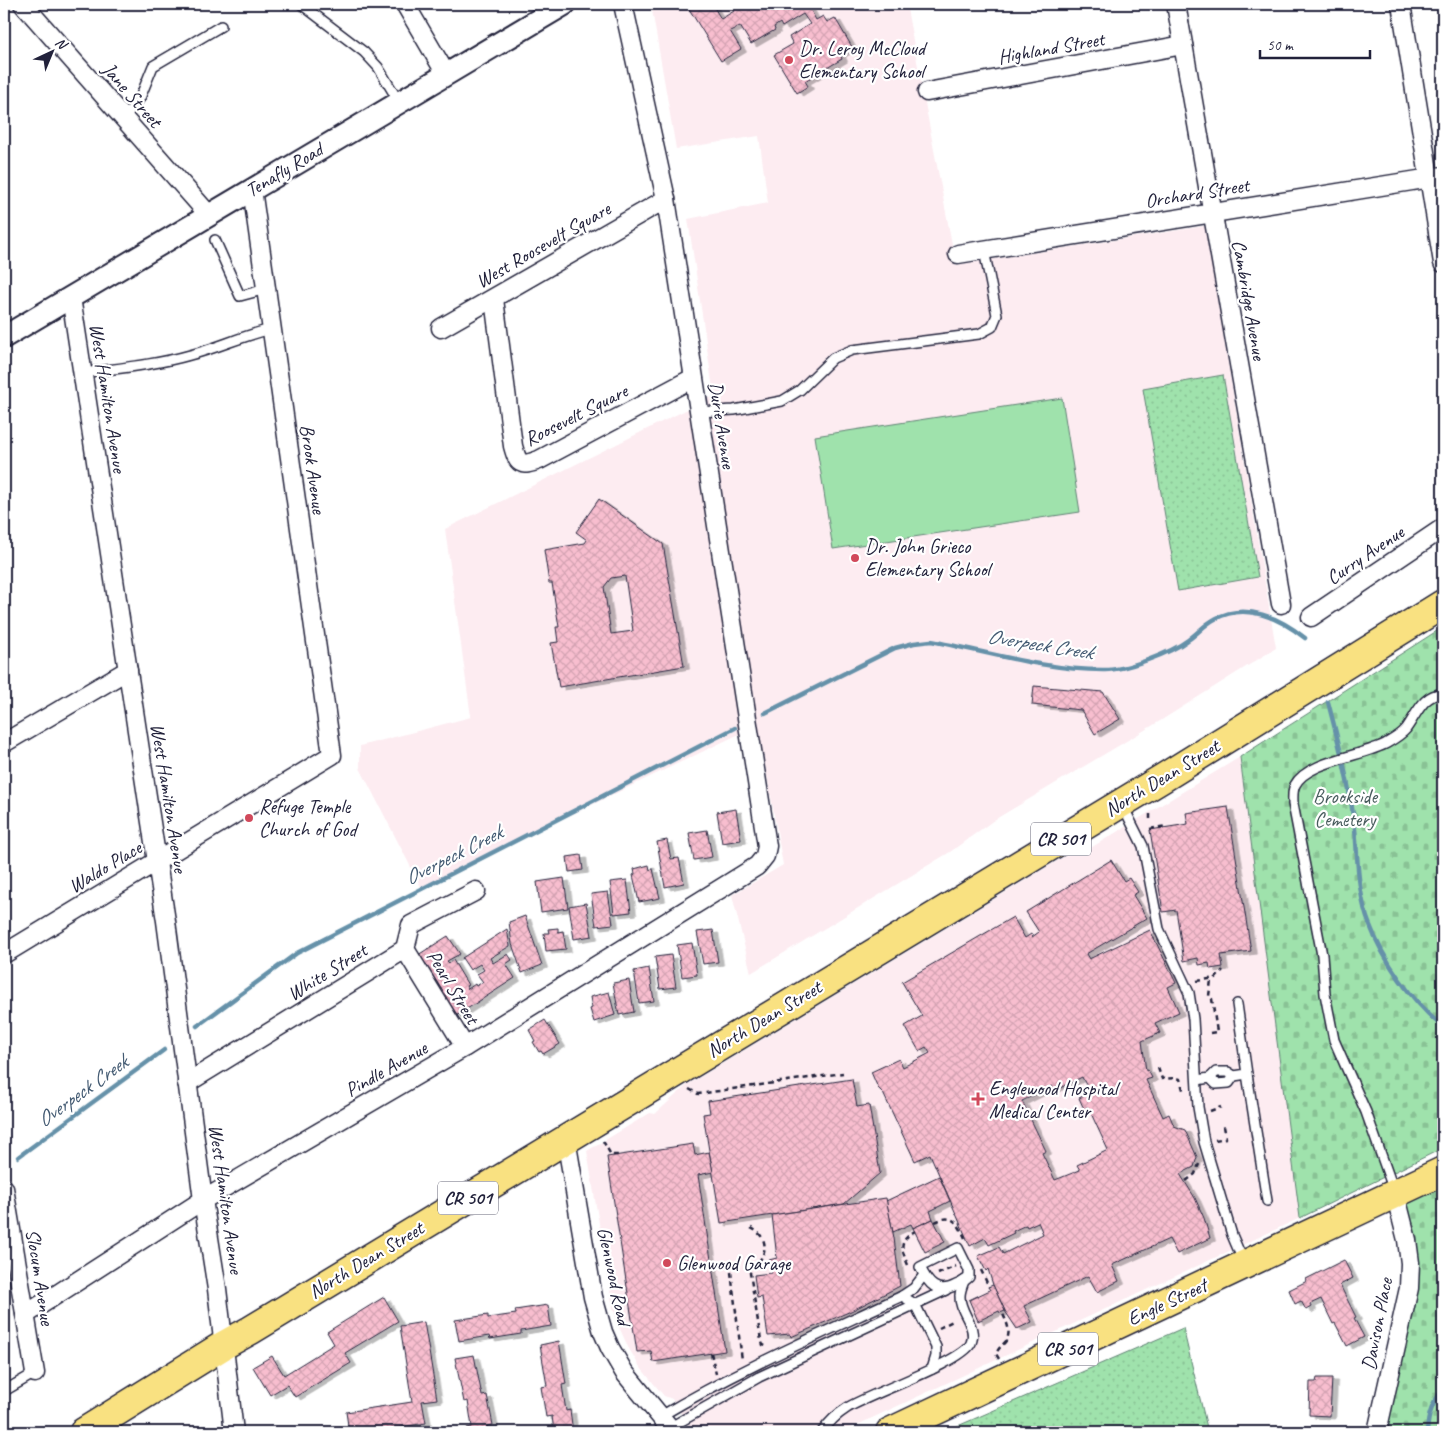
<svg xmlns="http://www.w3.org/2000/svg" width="1447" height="1436" viewBox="0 0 1447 1436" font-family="Caveat,sans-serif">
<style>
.built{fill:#fdecf1}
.green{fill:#9fe2ac;stroke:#608274}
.cemetery{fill:url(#cemetery-stones);stroke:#608274}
.park{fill:url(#park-dots);stroke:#608274}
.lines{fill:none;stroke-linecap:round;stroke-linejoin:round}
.stream{stroke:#6591a9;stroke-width:4.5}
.building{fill:url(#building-cross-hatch);stroke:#22223b;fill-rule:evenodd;filter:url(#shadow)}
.service-casing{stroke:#22223b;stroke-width:12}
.minor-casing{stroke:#22223b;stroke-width:21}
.tertiary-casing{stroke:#22223b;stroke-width:25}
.primary-casing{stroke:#22223b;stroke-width:31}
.path{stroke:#22223b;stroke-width:2.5;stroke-dasharray:5 4;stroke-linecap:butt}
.service{stroke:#fff;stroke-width:9}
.minor{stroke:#fff;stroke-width:18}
.tertiary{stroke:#fff;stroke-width:21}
.primary{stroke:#f9e181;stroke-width:28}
.poi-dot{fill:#d1495b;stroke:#fff;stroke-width:2}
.labels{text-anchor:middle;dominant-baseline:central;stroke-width:4.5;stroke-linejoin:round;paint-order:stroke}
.shield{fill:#fff;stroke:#646476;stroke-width:1}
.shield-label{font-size:19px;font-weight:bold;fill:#22223b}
.poi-label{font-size:20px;fill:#22223b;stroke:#fff;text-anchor:start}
.street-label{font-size:20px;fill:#22223b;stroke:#fff}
.park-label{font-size:20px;fill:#485c5d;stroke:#fff}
.water-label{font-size:21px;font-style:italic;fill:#435a72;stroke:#fff}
</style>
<defs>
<pattern id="cemetery-stones" width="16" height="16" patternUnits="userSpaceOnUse" patternTransform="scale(1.25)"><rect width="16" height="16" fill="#9fe2ac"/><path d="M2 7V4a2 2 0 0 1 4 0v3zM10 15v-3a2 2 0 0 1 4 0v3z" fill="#89c295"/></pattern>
<pattern id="park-dots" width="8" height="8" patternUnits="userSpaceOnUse" patternTransform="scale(1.25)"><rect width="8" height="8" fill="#9fe2ac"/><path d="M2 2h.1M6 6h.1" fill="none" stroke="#89c295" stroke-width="1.8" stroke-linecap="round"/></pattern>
<pattern id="building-cross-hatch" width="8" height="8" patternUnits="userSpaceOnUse" patternTransform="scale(1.25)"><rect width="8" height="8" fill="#f8becf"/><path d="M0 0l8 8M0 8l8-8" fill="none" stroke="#d4a3b3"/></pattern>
<filter id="shadow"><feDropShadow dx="5.5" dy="3" stdDeviation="0" flood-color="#0004"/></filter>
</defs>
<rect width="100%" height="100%" fill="#fff"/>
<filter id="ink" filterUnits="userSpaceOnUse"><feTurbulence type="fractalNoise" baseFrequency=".02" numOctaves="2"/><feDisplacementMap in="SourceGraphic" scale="10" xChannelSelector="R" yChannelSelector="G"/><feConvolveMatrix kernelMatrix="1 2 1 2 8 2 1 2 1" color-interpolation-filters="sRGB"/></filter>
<g filter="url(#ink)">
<g class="built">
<path d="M651,4H943L907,9L956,265L1205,226L1276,648L1160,721L994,820L950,852L751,973L732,895L783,865L758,725L421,887L360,768V746L471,717L445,529L714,396L688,219L768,203L759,136L676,149Z"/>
<path d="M1240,757L1300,1218L842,1432H692V1429L689,1427L672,1399L664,1396L640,1367L628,1347L619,1327L613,1308L587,1151L650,1113L655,1114L687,1085L1080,847L1084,852Z"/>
</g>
<path class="green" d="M1062,398L1080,512L833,549L815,436Z"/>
<g class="cemetery">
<path d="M1443,627V1148L1300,1218L1240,757Z"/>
<path d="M1443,1183V1432H1386L1419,1269L1406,1201Z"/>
</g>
<g class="park">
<path d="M1223,375L1258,577L1178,591L1143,389Z"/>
<path d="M1183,1328L1208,1432H944Z"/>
</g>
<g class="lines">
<g class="stream">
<path d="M1328,702C1339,744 1350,786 1355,829C1357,848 1357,867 1360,886C1362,898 1364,911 1369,923C1383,960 1412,1002 1443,1027"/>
<path d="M765,713L895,648L914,643L931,641C988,652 1045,670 1103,670C1124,671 1171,653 1188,640C1197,634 1205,624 1215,619C1246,602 1280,618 1305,638"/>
<path d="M197,1026L297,953L735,728"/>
<path d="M18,1157L164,1050"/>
<path d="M1427,1432C1428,1415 1432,1403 1443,1390"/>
</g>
</g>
<g class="building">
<path d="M686,4H712L721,19L734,11L730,4H810L808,5L816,20L823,16L827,22L835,18L852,47L840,54L842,59L805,81L808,86L797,93L774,55L793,44L789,37L810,24L803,14L782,27L780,23L774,27L775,30L751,44L740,26L730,31L741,49L721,61Z"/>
<path d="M599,499L663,544L684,666L559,687L551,643L558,642L556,627H559L552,583H549L544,550L585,543L587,540L576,532ZM625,576L633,631L611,634L604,587L611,578Z"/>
<path d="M1034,686L1103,692L1120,719L1095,734L1081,710L1032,705Z"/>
<path d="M1228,807L1251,951L1221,955L1223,967L1210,969L1209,963L1199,965L1198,958L1184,961L1176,910L1163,912L1150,830L1188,824L1186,813Z"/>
<path d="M736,809L741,840L722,843L717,812Z"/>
<path d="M707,830L712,857L694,860L689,833Z"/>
<path d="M667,840L671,859L679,858L684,883L665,887L657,842Z"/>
<path d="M581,855L583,870L569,872L567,857Z"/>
<path d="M1111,860L1124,881L1129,878L1138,892L1133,895L1147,918L1086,954L1089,959L1150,930L1176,983L1168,987L1179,1012L1155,1023L1160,1033L1142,1041L1146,1071L1148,1070L1152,1078L1146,1080L1163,1117L1169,1114L1174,1126L1185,1130L1197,1157L1194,1167L1180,1174L1195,1198L1204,1218L1210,1238L1177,1254L1169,1239L1112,1265L1119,1281L1097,1292L1088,1276L1024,1306L1032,1322L1017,1329L1005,1311L993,1285L988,1269L986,1271L978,1256L999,1247L1003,1254L1043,1234L1038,1222L1027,1227L1026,1225L1013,1231L1014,1233L989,1245L985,1238L970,1246L930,1154L915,1161L883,1093L878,1088L871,1072L899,1059L903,1067L930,1053L926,1047L919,1051L905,1026L922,1016L902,982L1013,917L1025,938L1031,934L1032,937L1039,932L1026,912ZM1082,1077L1090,1093L1079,1098L1084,1109L1088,1107L1108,1150L1077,1165L1080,1170L1055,1180L1042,1153L1046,1151L1022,1101L1052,1086L1053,1089L1059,1086L1060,1088Z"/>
<path d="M649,865L650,870L653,869L660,898L639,902L633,875L635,874L634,869Z"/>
<path d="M564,878L568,908L541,912L537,882Z"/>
<path d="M627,880L631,912L614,914L610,882Z"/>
<path d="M608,892L613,924L596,926L591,894Z"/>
<path d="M586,903L592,936L574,939L569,906Z"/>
<path d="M525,916L542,965L522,973L512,944L509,922Z"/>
<path d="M558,928V932L563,931L566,949L546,951L544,933H549L548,929Z"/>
<path d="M507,929L510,946L490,958L493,963L508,954L512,960L506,964L515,978L456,1016L418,955L448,936L460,954L447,961L449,963L453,960L468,985L466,986L468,989L475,984L476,986L483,982L477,974L484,970L480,964L470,970L462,958Z"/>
<path d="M713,930L718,962L703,964L697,932Z"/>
<path d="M692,943L697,975L682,977L677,945Z"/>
<path d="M671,955L676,987L660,989L655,957Z"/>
<path d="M649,968L654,1001L639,1003L634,971Z"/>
<path d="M629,980L634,1012L619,1015L613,983Z"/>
<path d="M609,992L615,1015L594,1022L590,1009L592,1008L590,997Z"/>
<path d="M545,1020L560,1044L543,1054L541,1051L539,1052L533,1042L535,1041L529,1030Z"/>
<path d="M852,1079L857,1107L869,1105L880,1173L844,1204L721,1223L703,1114L710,1113L708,1101Z"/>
<path d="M693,1144L695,1155L709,1152L713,1172L698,1175L725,1351L653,1362L651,1351L637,1352L607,1157Z"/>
<path d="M939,1176L950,1201L930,1211L933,1219L913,1228L911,1224L893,1232L886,1201Z"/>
<path d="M886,1198L894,1238L900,1286L851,1311L791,1337L790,1334L768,1336L762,1297L757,1298L754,1275L771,1273L769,1260L777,1258L772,1215Z"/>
<path d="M933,1219L945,1242L925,1252L913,1228Z"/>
<path d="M1344,1260L1353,1278L1340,1285L1356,1317L1354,1318L1364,1337L1347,1346L1335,1323L1333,1324L1321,1299L1310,1304L1311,1307L1306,1310L1301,1301L1295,1304L1289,1290L1307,1281L1306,1279Z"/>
<path d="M993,1285L1005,1311L1000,1313L999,1311L978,1321L969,1300L990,1290L988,1287Z"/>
<path d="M384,1297L398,1321L345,1353L351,1363L295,1397L287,1385L270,1395L253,1367L272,1356L284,1375L334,1344L327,1332Z"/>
<path d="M548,1305L551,1326L521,1331V1334L490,1339L489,1336L459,1341L455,1320L488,1315V1318L516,1314L515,1310Z"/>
<path d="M424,1322L437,1399L422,1401L426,1423L371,1432H349L346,1412L412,1402L400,1326Z"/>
<path d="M559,1341L566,1384L562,1385L566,1411L570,1410L573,1432H554L552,1416L546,1417L541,1387L547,1386L540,1345Z"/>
<path d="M474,1355L482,1396L487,1395L493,1425L487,1426L488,1432H468L467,1428L472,1427L468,1401L464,1402L455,1358Z"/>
<path d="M1317,1378H1332L1330,1416L1309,1415L1310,1382H1316Z"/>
</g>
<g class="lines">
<defs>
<g id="service">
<path d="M301,4L364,52L378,67L399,102"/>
<path d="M124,118L140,98L153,66L221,26"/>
<path d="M215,240L240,296L266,289"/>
<path d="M83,373C119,368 155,365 190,355C218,348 244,335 272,329"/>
<path d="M699,412L734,410L782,401L800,390L833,358L852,350L979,334L992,327L997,315L984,250"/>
<path d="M1123,806L1143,846L1159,929L1189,993L1193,1019L1198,1107L1204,1142L1232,1235L1244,1263"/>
<path d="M1237,1004L1247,1074"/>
<path d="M1210,1078L1216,1084L1229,1083L1234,1076L1247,1074L1267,1201"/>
<path d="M1197,1080L1210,1078L1216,1072H1228L1234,1076"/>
<path d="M1394,1191L1366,1112L1334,1040L1325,994L1322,955L1293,804C1293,797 1292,791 1295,785C1307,761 1364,756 1387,743C1394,739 1401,735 1406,729C1416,716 1423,693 1443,694"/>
<path d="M958,1248L969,1270V1277C965,1281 961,1283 956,1285C937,1295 928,1284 920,1267Z"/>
<path d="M902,1296L915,1304L936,1347V1356L932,1369"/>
<path d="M4,1391L35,1373"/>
<path d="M661,1416C738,1370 821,1334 902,1296L914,1288L924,1275"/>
<path d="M669,1428L759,1377L946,1290"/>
<path d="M115,1432L116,1417"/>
<path d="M822,1432C829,1422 836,1415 847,1408C869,1394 963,1362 971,1343C978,1326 959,1313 960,1296C960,1291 962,1286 964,1281"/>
</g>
<g id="minor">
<path d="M23,4L209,215"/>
<path d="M405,4L446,74"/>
<path d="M1176,4L1281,604"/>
<path d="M1401,4L1443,263"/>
<path d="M927,92L1183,45"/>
<path d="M958,254L1443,176"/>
<path d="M71,297L166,921L203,1200L217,1289L234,1432"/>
<path d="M494,299L513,446C518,464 520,467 539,460L693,378"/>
<path d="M441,328L666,199"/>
<path d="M1311,617L1443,528"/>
<path d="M4,743L128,670"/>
<path d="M405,949L465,1047"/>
<path d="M4,954L332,755L252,189"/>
<path d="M187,1083L405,949L411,925L476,891"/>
<path d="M566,1139L593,1297L603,1332L610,1348L624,1372L673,1432"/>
<path d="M4,1188L35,1373"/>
<path d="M25,1315L203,1200L465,1047L757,866L765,856L767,846L666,199L623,4"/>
<path d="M1377,1432L1409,1288L1410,1263L1407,1240L1395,1193"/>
</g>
<path id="tertiary" d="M4,337L565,4"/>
<g id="primary">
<path d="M84,1432L224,1345L251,1330L1163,778L1443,604"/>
<path d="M890,1432L1443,1171"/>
</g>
</defs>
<use href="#service" class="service-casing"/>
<use href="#minor" class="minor-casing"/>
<use href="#tertiary" class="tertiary-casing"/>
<use href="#primary" class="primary-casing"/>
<g class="path">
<path d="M1150,819V811"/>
<path d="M1150,829L1166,826"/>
<path d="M1197,981L1216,978L1223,970"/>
<path d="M1210,1033L1217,1032L1212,999L1209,996L1211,980"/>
<path d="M1158,1068L1162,1079L1177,1078L1180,1079L1184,1093"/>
<path d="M689,1089L698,1094L843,1073"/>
<path d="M1210,1111L1221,1107"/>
<path d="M1215,1140L1226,1138L1224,1126"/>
<path d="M603,1141L611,1155H619"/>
<path d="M1186,1181L1195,1174L1199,1164"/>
<path d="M935,1222C953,1213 958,1223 965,1238"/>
<path d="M751,1228C764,1234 769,1247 760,1260C756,1265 751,1267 750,1273L761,1340L763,1345L768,1347"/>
<path d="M908,1265C901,1249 898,1241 915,1231"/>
<path d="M981,1270L989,1287"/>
<path d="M731,1272L742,1360"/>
<path d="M938,1274L956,1266"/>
<path d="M939,1328L955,1320"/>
<path d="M711,1353L716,1374"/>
<path d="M999,1359L996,1354C998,1348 1002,1346 1006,1341C1012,1331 1006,1321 1002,1312"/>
</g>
<use href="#service" class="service"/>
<use href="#minor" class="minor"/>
<use href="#tertiary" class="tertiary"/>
<use href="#primary" class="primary"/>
</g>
</g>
<g class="poi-dot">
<circle cx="789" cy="60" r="5"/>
<circle cx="855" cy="558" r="5"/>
<circle cx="249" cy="818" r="5"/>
<path d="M975.5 1091.5h5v5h5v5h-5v5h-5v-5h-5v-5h5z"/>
<circle cx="667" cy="1263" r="5"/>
</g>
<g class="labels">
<g class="shield">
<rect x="1031" y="822.5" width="60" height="33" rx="4"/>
<rect x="438" y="1181.5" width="60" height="33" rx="4"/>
<rect x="1038" y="1332.5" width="60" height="33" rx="4"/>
</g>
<g class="shield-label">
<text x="1061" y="839">CR 501</text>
<text x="468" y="1198">CR 501</text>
<text x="1068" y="1349">CR 501</text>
</g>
<g class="poi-label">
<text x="799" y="48">Dr. Leroy McCloud<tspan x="799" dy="23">Elementary School</tspan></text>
<text x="865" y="546">Dr. John Grieco<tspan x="865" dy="23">Elementary School</tspan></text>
<text x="259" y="806">Refuge Temple<tspan x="259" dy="23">Church of God</tspan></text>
<text x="989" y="1088">Englewood Hospital<tspan x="989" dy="23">Medical Center</tspan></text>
<text x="677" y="1263">Glenwood Garage</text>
</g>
<g class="street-label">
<text transform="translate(1051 48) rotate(-10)">Highland Street</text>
<text transform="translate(132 95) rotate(49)">Jane Street</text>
<text transform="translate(284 170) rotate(-31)">Tenafly Road</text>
<text transform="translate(1197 193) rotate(-9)">Orchard Street</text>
<text transform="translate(543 245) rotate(-30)">West Roosevelt Square</text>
<text transform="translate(1249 300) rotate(80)">Cambridge Avenue</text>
<text transform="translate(108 398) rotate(81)">West Hamilton Avenue</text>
<text transform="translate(576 415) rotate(-27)">Roosevelt Square</text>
<text transform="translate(722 425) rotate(81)">Durie Avenue</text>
<text transform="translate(313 469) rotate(82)">Brook Avenue</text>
<text transform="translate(1365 555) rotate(-34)">Curry Avenue</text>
<text transform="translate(1162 778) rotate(-31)">North Dean Street</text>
<text transform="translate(169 798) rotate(81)">West Hamilton Avenue</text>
<text transform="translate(105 867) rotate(-31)">Waldo Place</text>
<text transform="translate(327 972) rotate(-32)">White Street</text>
<text transform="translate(453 987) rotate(59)">Pearl Street</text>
<text transform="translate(764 1019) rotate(-31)">North Dean Street</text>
<text transform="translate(386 1069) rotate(-30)">Pindle Avenue</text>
<text transform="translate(226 1199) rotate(82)">West Hamilton Avenue</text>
<text transform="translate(366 1260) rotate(-31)">North Dean Street</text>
<text transform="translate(614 1276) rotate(78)">Glenwood Road</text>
<text transform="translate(40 1277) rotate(81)">Slocum Avenue</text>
<text transform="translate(1167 1302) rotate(-25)">Engle Street</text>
<text transform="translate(1377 1324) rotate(-79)">Davison Place</text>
</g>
<g class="park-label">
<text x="1345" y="796">Brookside<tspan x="1345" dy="23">Cemetery</tspan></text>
</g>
<g class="water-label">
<text transform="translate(1040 644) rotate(9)">Overpeck Creek</text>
<text transform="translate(453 855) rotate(-27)">Overpeck Creek</text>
<text transform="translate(82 1091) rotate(-36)">Overpeck Creek</text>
</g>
</g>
<rect width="1447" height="1436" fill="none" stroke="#fff" stroke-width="20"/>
<rect x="10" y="10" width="1427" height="1416" fill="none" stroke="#22223b" stroke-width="2" filter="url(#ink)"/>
<g transform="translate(52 52) rotate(44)" stroke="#ffffff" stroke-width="4" paint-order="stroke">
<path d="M0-4L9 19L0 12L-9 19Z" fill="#22223b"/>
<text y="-8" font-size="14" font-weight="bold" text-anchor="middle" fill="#22223b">N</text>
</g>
<path d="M1260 50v8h110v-8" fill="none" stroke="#22223b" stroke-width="2.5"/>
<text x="1267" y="50" font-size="15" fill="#22223b" stroke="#ffffff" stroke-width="4" paint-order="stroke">50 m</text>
</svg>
